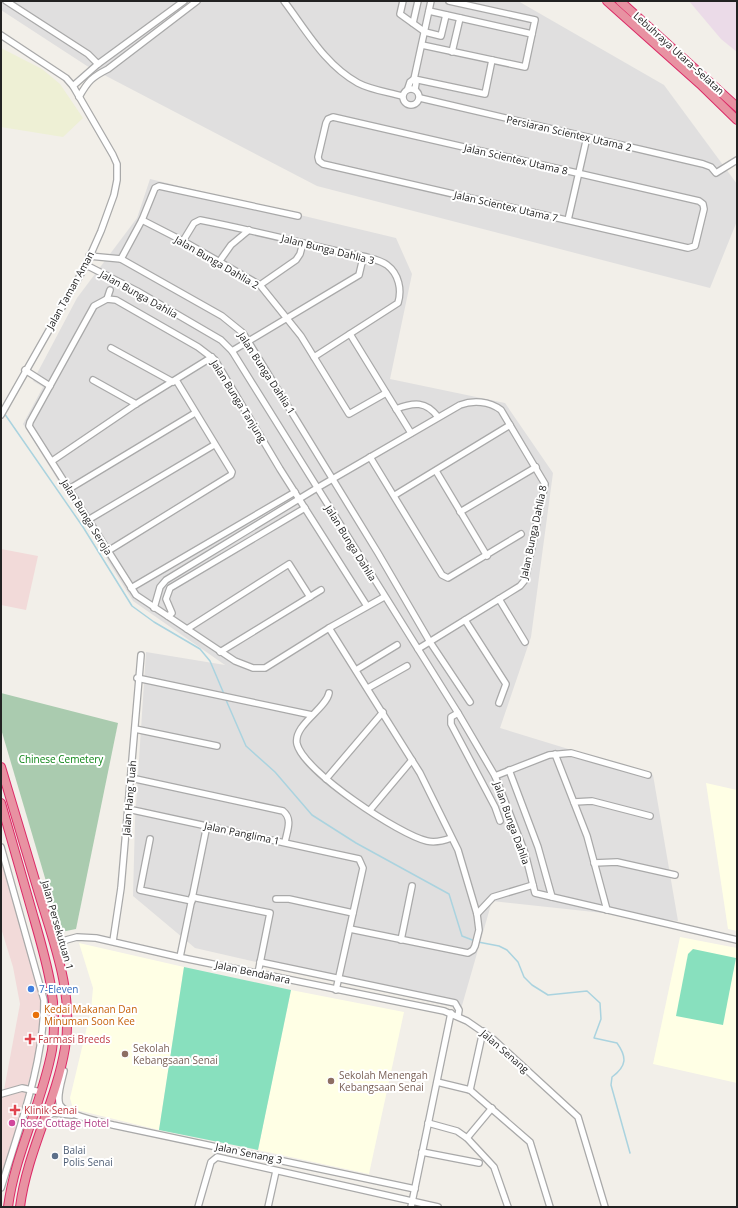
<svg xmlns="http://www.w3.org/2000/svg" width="738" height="1208" viewBox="0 0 738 1208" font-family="'Open Sans',sans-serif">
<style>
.residential{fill:#e0dfdf}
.commercial{fill:#f2dad9}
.industrial{fill:#ebdbe8}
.education{fill:#ffffe5}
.farmland{fill:#eef0d5}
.cemetery{fill:#aacbaf}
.pitch{fill:#88e0be}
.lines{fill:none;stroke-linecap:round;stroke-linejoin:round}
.stream{stroke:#aad3df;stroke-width:1.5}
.minor-casing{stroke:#a9a9a9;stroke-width:8}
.highway-casing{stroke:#dc2a67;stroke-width:10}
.minor{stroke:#fff;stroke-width:5.5}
.highway{stroke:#e892a2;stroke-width:8}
.shop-dot{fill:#3f7fe0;stroke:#fff;stroke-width:1.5}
.food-dot{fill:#e8710a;stroke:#fff;stroke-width:1.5}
.health-dot{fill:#e0444e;stroke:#fff;stroke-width:1.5}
.education-dot{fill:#8d6e63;stroke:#fff;stroke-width:1.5}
.hotel-dot{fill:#d1479c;stroke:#fff;stroke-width:1.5}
.service-dot{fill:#5c6f8a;stroke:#fff;stroke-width:1.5}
.labels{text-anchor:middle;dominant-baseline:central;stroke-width:4;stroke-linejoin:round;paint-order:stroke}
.street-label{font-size:10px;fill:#222;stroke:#fff}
.park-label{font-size:10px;fill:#0c8416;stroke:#fff}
.shop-label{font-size:10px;fill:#366cbe;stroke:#fff;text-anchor:start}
.food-label{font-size:10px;fill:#c56008;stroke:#fff;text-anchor:start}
.health-label{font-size:10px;fill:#be3a42;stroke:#fff;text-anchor:start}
.education-label{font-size:10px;fill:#785e54;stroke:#fff;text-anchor:start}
.hotel-label{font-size:10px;fill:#b23c85;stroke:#fff;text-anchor:start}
.service-label{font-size:10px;fill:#4e5e75;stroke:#fff;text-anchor:start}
</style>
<rect width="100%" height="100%" fill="#f2efe9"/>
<g class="residential">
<path d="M1,1H518L664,85L737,184V221L710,288L317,186L87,66L1,10Z"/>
<path d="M150,179L396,238L412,274L390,379L505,403L553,473L531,637L500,728L653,775L678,921L492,901L461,1009L195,948L133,896L135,821L146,652L225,665L133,601L23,424L43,387L33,381L77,298L137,218Z"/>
</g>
<g class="commercial">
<path d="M1,549L38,556L26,610L1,605Z"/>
<path d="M1,854L42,1002V1016L35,1057L1,1188V1106L20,1004L13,967L1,928Z"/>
</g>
<path class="industrial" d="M689,1H737V52L721,39Z"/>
<g class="education">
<path d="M706,783L737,790V931L728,929Z"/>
<path d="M680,937L737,948V1083L653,1064Z"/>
<path d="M79,943L184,967L159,1130L73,1109L70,1098L91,1010L93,988Z"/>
<path d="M291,990L404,1012L369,1174L258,1150Z"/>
</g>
<path class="farmland" d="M1,48L42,69L60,84L83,118L63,137L1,127Z"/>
<path class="cemetery" d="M1,693L118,723L76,929L61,932L1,729Z"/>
<g class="pitch">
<path d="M693,949L736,958L723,1025L676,1016L688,954Z"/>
<path d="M184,967L291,990L258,1150L159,1130Z"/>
</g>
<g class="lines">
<g class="stream">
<path d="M4,413L83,527L132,606L154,622L200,649L210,661L224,694"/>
<path d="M226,700L246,746L275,772L312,815L356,843L449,894L462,936L475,941"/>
<path d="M478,942L499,946L507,950L518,962L524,977L532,985L548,995L587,991L600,1003L601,1019L594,1038L617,1043C627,1057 627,1066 612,1077L611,1085L630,1153"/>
</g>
<defs>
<g id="minor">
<path d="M6,1L88,54L98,64"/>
<path d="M284,1C306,30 325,65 358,83C371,90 388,92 402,96"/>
<path d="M403,1L400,14L425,32L441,36L446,15"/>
<path d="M429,11L532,34"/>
<path d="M413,23L418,1"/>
<path d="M1,35L66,78L73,86L113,155L117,164V180L114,195L101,231L86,265L1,415"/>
<path d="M422,45L525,67L535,20L449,1"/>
<path d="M452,52L460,18"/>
<path d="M73,86L98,64L184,1"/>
<path d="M408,88L410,82L414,79L485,94L492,60"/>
<circle cx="411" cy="97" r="8"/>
<path d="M415,89L416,83L414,79L431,1"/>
<path d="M79,97C88,81 92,77 108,69L197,1"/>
<path d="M420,98L703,164L711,167L716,173L737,160"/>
<path d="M333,117L699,201L703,204L704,209L695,246L688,248L323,164L319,161L318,157L326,123L328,119Z"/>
<path d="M142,220L183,241L260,285L301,336L349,414L386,393"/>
<path d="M568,220L587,137"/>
<path d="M183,241L194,223L200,220C246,229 291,240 337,251C350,254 376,257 387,265C399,274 402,290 398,303L314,357"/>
<path d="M89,256L121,259L222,316L243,333L378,553L430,642L470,702"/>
<path d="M121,259L142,220L155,188L159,186L298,216"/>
<path d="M219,262L231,245L249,230"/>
<path d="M86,265L137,291L221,340L232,351L458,713L495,776L525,853L535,893L737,940"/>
<path d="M260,285L296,260L300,254L303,243"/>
<path d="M107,299L110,290"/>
<path d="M350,334L411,433"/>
<path d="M111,348L173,382"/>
<path d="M232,351L359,275L363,258"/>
<path d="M25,370L50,386"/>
<path d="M93,380L136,404"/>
<path d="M396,409C414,402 426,401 438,417"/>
<path d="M370,457L442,575L448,578L521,534"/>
<path d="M52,461L136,404L212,357"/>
<path d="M436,471L487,556"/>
<path d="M69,489L195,413"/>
<path d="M395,495L510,425"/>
<path d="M460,512L536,467"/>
<path d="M88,520L214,445"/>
<path d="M108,551L231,475L232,472L176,380"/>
<path d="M131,588L295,492"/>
<path d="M499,599L525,642"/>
<path d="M367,606L280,469L215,360L198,347L116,300L107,299L94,306L30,422L29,426L136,595L235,661L253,668H265L329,628L384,597"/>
<path d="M154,608L160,587L166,580L317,488L460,405C473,400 489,401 501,410L545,484L525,580L520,586L418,649"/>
<path d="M168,616L172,613L166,599L170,588L305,508"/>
<path d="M465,620L506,684L499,703"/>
<path d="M329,628L420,773L458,850L477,914L479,930L475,946L473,950L468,953L350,929"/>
<path d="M187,629L289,564L310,597"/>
<path d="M220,652L321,590"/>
<path d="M356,670L397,645"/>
<path d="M137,678L312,715"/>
<path d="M368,688L407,666"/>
<path d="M329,693C326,709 293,725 297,744C304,772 400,835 427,841C436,843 443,841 451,838"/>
<path d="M458,713L451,717V724L495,807L500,821"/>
<path d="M135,729L217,746"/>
<path d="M555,754L587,836L607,910"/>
<path d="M509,770L538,847L552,897"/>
<path d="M495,776L549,755L571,753L648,775"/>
<path d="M131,778L283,811C293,819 287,831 285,842"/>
<path d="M326,779L383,712"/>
<path d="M574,802L592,801L650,816"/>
<path d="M128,809L359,859L363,868L336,990"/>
<path d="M370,810L412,760"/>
<path d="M150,839L140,890L192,901"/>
<path d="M1,847L44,1000C44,1064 19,1128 1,1188"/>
<path d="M594,863L617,862L675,875"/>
<path d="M192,897L270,913L258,973"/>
<path d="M276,899H289L353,913"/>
<path d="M477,914L493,897L533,885"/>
<path d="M401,940L412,886"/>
<path d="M113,941L121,888L141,655"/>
<path d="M55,943L77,937L96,938L183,958L444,1011L467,1021L493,1039L578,1117L605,1207"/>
<path d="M180,957L207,825"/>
<path d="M260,962L455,1003L459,1010L458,1016"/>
<path d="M64,1071C62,1080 56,1097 60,1105C67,1116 101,1122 113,1125L415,1189"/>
<path d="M437,1082L470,1090L530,1142L550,1207"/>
<path d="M470,1090L483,1031"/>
<path d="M1,1094L22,1088L41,1092"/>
<path d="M44,1118L53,1113L72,1115"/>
<path d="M428,1123L457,1131L467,1138L494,1167L508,1207"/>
<path d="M467,1138L492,1108"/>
<path d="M422,1152L479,1163"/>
<path d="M198,1207L211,1162L217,1157L438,1207"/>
<path d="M268,1207L276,1171"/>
<path d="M411,1207L451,1013"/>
</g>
<g id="highway">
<path d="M607,1L700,84L737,120"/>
<path d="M620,1L737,107"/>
<path d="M1,767C14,810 27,854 40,897C55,946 74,995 65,1048C56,1102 27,1152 20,1207"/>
<path d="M1,803C11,838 21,873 31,908C44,954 60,1001 52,1050C42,1104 15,1153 8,1207"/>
</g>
</defs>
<use href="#minor" class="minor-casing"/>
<use href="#highway" class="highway-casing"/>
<use href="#minor" class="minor"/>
<use href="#highway" class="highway"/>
</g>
<circle class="shop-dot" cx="31" cy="989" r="4"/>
<circle class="food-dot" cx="36" cy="1015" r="4"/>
<g class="health-dot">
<path d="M28 1033h4v4h4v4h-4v4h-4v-4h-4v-4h4z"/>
<path d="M13 1104h4v4h4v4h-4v4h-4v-4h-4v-4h4z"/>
</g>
<g class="education-dot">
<circle cx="125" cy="1054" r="4"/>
<circle cx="331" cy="1081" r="4"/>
</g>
<circle class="hotel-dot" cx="12" cy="1123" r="4"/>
<circle class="service-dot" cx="55" cy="1156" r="4"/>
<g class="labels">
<g class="street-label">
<text transform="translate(679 53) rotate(42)">Lebuhraya Utara–Selatan</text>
<text transform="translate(569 133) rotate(13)">Persiaran Scientex Utama 2</text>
<text transform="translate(516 159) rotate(13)">Jalan Scientex Utama 8</text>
<text transform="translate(506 206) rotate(13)">Jalan Scientex Utama 7</text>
<text transform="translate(328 249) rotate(14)">Jalan Bunga Dahlia 3</text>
<text transform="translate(217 262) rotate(30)">Jalan Bunga Dahlia 2</text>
<text transform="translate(70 290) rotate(-61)">Jalan Taman Aman</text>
<text transform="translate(139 294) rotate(29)">Jalan Bunga Dahlia</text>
<text transform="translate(267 373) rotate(57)">Jalan Bunga Dahlia 1</text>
<text transform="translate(239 401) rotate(58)">Jalan Bunga Tanjung</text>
<text transform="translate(87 517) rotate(58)">Jalan Bunga Seroja</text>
<text transform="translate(533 532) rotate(-78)">Jalan Bunga Dahlia 8</text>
<text transform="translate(351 543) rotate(58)">Jalan Bunga Dahlia</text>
<text transform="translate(129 798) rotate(-85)">Jalan Hang Tuah</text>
<text transform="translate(512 823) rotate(70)">Jalan Bunga Dahlia</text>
<text transform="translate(242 833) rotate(12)">Jalan Panglima 1</text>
<text transform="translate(58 925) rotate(74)">Jalan Persekutuan 1</text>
<text transform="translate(253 972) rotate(12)">Jalan Bendahara</text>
<text transform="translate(505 1051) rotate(41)">Jalan Senang</text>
<text transform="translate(249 1153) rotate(12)">Jalan Senang 3</text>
</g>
<g class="park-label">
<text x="61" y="759">Chinese Cemetery</text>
</g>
<g class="shop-label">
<text x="39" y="989">7-Eleven</text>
</g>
<g class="food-label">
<text x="44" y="1009">Kedai Makanan Dan<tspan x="44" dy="12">Minuman Soon Kee</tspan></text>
</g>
<g class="health-label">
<text x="38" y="1039">Farmasi Breeds</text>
<text x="24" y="1110">Klinik Senai</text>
</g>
<g class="education-label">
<text x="133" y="1048">Sekolah<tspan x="133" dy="12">Kebangsaan Senai</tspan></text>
<text x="339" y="1075">Sekolah Menengah<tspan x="339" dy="12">Kebangsaan Senai</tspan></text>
</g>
<g class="hotel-label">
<text x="20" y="1123">Rose Cottage Hotel</text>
</g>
<g class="service-label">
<text x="63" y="1150">Balai<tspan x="63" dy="12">Polis Senai</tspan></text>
</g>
</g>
<rect width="738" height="1208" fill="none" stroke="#222222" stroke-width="4"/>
</svg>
